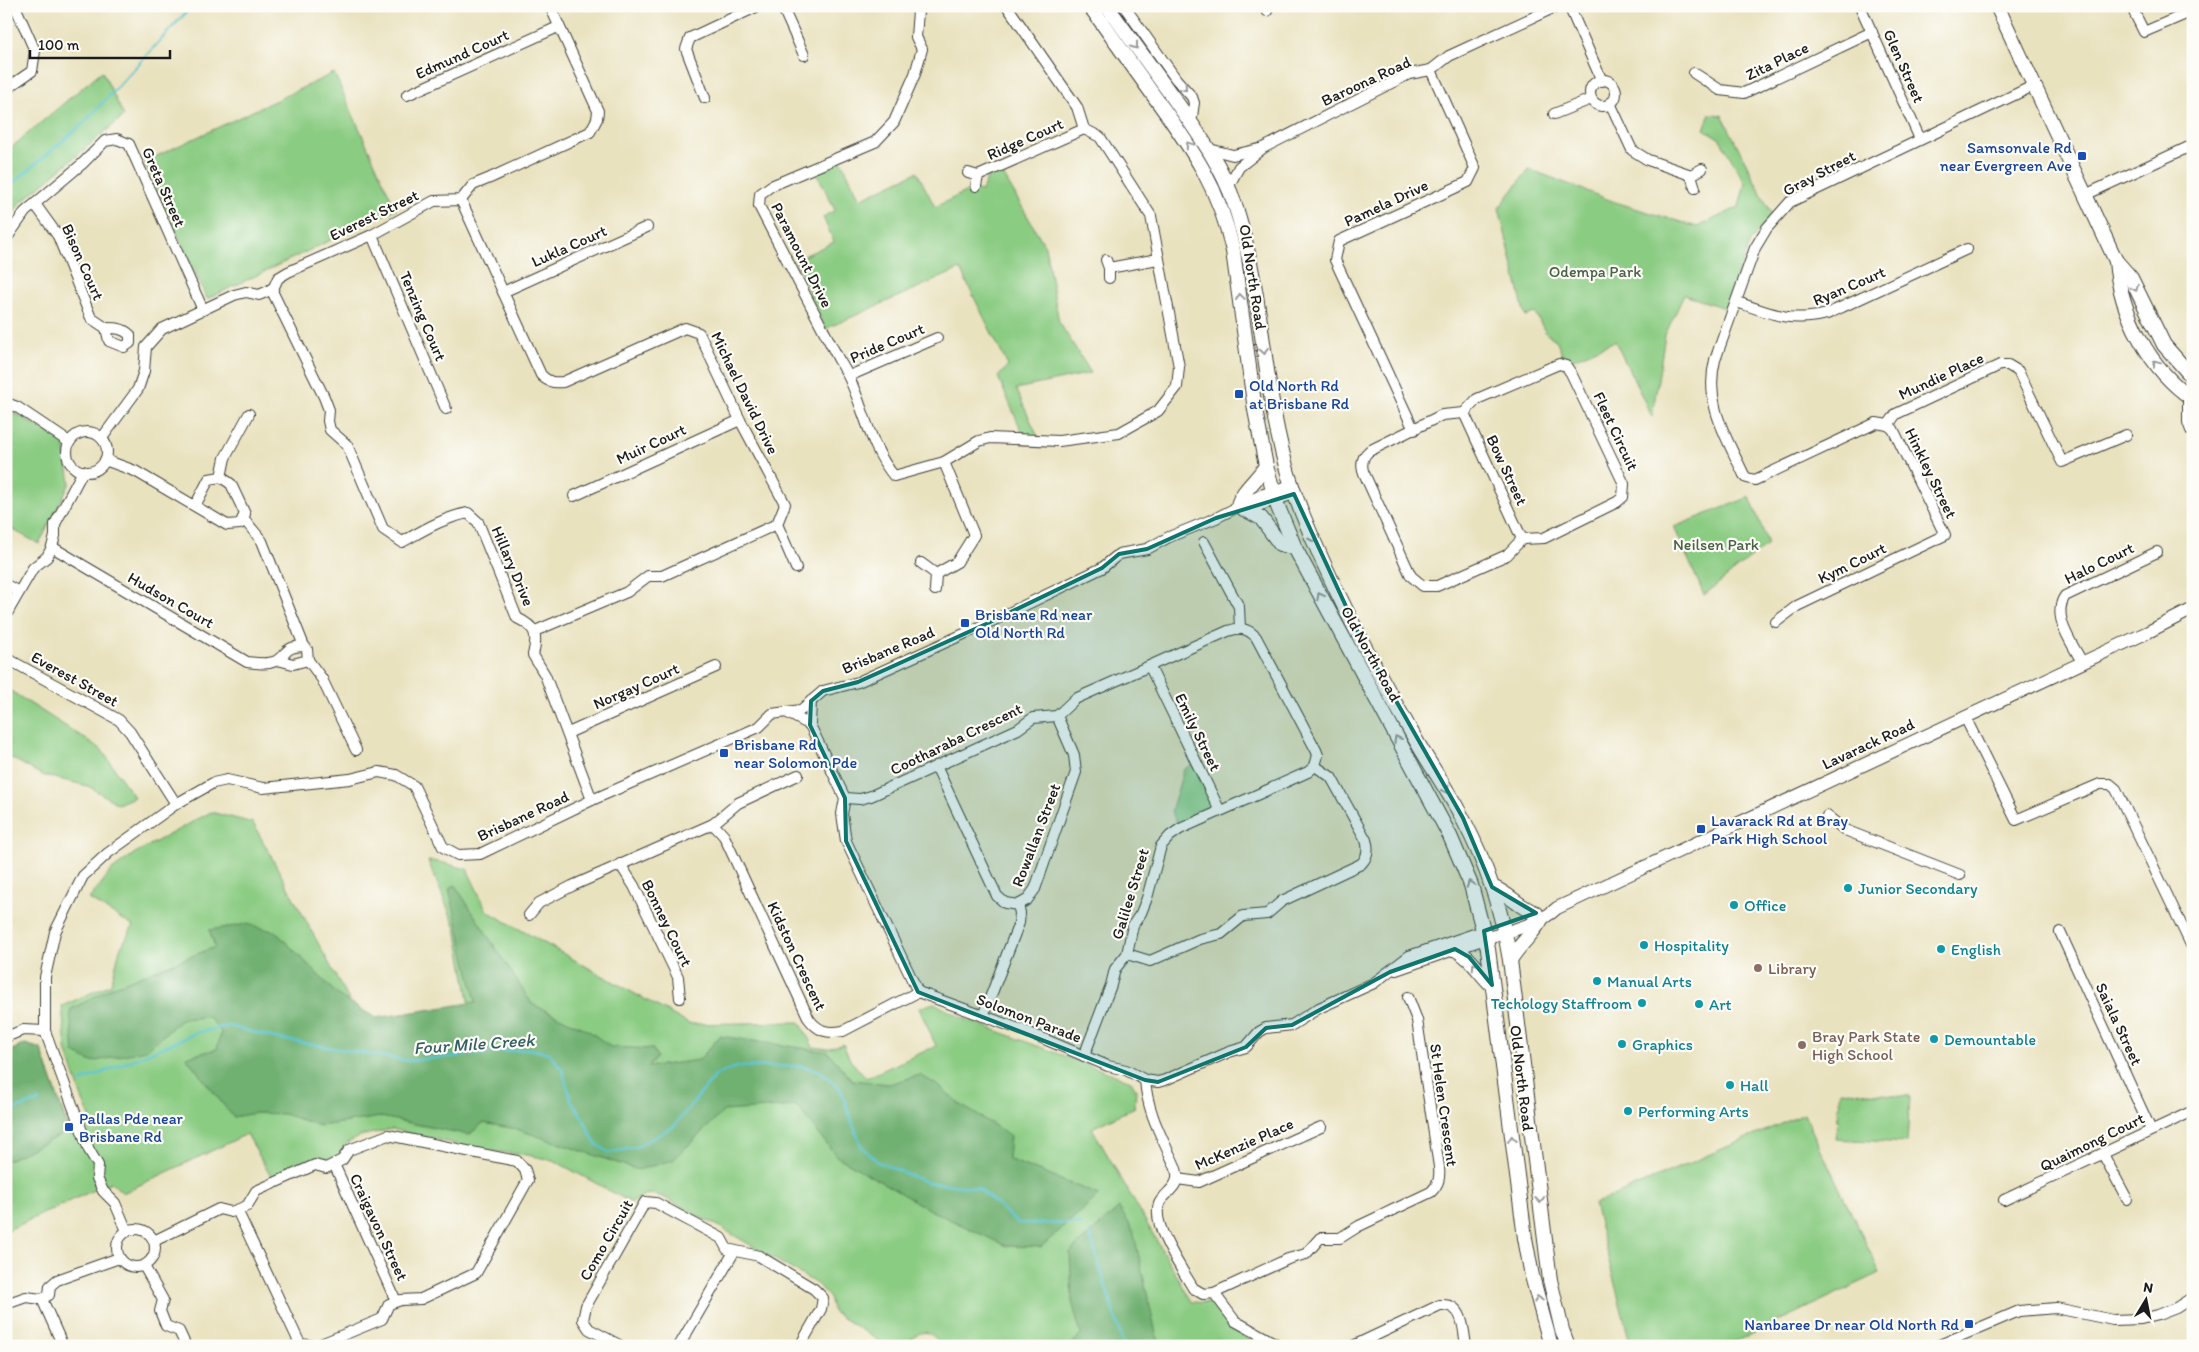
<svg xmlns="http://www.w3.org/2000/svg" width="2199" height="1352" viewBox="0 0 2199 1352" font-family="Itim,sans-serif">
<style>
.green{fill:#8bcc83;stroke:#547450}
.forest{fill:#70b071;stroke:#466646}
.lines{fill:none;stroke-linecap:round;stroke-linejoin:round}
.stream{stroke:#56c3ce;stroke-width:2.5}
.minor-casing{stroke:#3b3a34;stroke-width:12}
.tertiary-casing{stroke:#3b3a34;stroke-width:14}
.secondary-casing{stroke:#3b3a34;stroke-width:16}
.minor{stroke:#fff;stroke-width:10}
.tertiary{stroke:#fff;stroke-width:12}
.secondary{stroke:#fff;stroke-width:14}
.oneway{stroke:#999}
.marked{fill:#0f766e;fill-opacity:0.2;stroke:#0f766e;stroke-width:4;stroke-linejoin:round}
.transit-dot{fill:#1a4fb4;stroke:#fdfcf7;stroke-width:2}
.culture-dot{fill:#0f9aa8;stroke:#fdfcf7;stroke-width:2}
.education-dot{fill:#8d6e63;stroke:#fdfcf7;stroke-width:2}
.labels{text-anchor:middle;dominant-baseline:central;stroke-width:4.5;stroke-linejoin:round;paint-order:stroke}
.street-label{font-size:16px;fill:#1c1c1c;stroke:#fdfcf7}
.transit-label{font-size:16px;fill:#164399;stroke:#fdfcf7;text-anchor:start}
.park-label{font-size:16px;fill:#486245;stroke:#fdfcf7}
.culture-label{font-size:16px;fill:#0d838f;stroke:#fdfcf7;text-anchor:start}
.education-label{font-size:16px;fill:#785e54;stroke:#fdfcf7;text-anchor:start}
.water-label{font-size:18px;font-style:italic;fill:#335f63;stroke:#fdfcf7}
</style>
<rect width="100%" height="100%" fill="#fdfcf7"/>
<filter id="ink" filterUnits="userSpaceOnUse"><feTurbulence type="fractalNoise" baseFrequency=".02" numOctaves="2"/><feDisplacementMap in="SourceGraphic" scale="10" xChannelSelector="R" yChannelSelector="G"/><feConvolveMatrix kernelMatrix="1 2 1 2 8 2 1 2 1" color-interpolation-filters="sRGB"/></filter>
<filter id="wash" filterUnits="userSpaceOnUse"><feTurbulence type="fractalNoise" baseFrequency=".0096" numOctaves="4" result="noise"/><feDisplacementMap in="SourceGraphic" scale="20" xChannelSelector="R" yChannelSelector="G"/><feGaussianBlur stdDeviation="1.12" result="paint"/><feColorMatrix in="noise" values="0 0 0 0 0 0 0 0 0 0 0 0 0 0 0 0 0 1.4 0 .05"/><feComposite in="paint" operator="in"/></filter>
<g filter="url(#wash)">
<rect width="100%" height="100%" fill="#e9e2bf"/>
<g class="green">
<path d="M102,71L124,116L20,203L6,224V152Z"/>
<path d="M334,73L396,209L207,299L144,162Z"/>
<path d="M1710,114L1722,115L1772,215L1750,242L1725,308L1684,295L1665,335L1652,417L1615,341L1571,360L1563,357L1557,341L1546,333L1535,313L1525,316L1499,208L1529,169L1615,202L1697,227L1739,207L1745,183L1720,139L1704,129Z"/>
<path d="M841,160L860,199L917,172L935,207L971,189L982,191L988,176L1001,171L1045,246L1059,322L1091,373L1016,389L1039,439L1023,434L998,377L1008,366L960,269L825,329L795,260L834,242L823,217L835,210L816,171Z"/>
<path d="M10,410L64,442L70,483L39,544L6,526V411Z"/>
<path d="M1750,497L1768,544L1704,595L1674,527Z"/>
<path d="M6,688L101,749L134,797L118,804L88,786L42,775L6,755Z"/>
<path d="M1194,764L1216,809L1178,825L1171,811L1184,769Z"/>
<path d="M211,812L253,823L370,1039L473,1022L456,928L428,861C442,861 453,866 467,869L487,911L689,1024L800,1022L813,1047L828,1049L843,1044L850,1060L866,1078L936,1046L919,1008L934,1003L960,1017L1131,1081L1136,1089L1135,1107L1092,1128L1192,1302L1210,1303L1217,1306L1230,1328L1262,1346H942C930,1328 918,1328 906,1346H887L833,1312L829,1297L817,1284L713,1223C695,1218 661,1189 645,1195C640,1196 636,1201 632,1203L553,1160L527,1155L481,1150L392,1129L360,1136L346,1144L339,1156L330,1159L316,1157L271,1177L247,1134L123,1193L111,1182L6,1231V1053L25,1044L41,1049L69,1130L91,1119L81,1096L66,1049L62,1006L111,984L120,949L133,926L89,899L112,870L135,853Z"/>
<path d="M1840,1091L1910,1096L1907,1143L1836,1139Z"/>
<path d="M1804,1114L1880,1273L1726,1346H1631L1594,1204Z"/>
</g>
<g class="forest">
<path d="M455,885L532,1004L589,1031L611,1047L653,1049L657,1057L648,1067L699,1060L720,1036L828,1052L852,1080L889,1084L920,1075L939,1086L961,1105L1010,1135L1008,1159L1099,1195L1041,1247L1006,1246L930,1210L836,1156L797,1106L724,1111L673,1160L638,1170L516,1129L483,1123L469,1135L381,1117L320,1126L284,1114L256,1113L233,1117L186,1057L217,1049L221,1032L209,1017L182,1019L146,1050L92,1062L74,1053L70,1010L112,987L215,947L209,930L247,924L276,932L339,996L376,1018L476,1002L449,889Z"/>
<path d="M25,1044L41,1049L69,1131L6,1161V1053Z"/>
<path d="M1119,1208L1133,1230L1156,1334L1162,1346H1070L1081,1334L1072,1302L1070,1252Z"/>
</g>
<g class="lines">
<g class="stream">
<path d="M6,189L84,123L192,6"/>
<path d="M80,1082L199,1032L229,1026L275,1038L408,1061L529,1049L549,1053L562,1069L571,1100L584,1120L595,1143L609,1153L636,1147L673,1127L716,1075L736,1067L801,1066L820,1071L840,1088L861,1146L878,1162L926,1182L978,1188L1018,1223L1082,1224"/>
<path d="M6,1112L39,1101"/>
<path d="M1089,1232L1124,1346"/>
</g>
</g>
</g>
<g filter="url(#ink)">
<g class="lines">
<defs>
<g id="minor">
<path d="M782,6L804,55"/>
<path d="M914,6L918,11L916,37L922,49L915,74L894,122L875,142L771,186L760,194L759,206L839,360C863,396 866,442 894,476L944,462L979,441L990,438L1059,441L1119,433L1158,411L1177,387L1179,367L1151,216L1100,137L1084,129L1077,107L1007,6"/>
<path d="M1124,6L1176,79L1192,97L1194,103L1191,123"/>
<path d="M1569,6L1602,81"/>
<path d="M1860,6L1920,139"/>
<path d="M2131,6L2144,32L2193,11"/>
<path d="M1267,11L1269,6"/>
<path d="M1694,73L1720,90L1744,93L1872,32"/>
<circle cx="1603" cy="93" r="13"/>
<path d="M2033,86L1790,202L1767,228L1755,248L1715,360C1704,404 1726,436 1744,475L1747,478L1755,480L1876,423L1888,425L1896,414L2000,365H2008L2018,371L2062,462L2126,435"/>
<path d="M6,89L32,71L35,51L15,6"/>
<path d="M407,95L558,27"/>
<path d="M705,98L686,49L690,38L758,6"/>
<path d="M1610,103L1632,150L1648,160L1691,175"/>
<path d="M1554,114L1591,99"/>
<path d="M1209,149L1233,155L1259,149"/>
<path d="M968,173L978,176L976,186"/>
<path d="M978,176L1084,129"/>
<path d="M1228,187L1239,167L1263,148L1409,74L1431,70L1449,56L1551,9L1563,6"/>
<path d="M1695,188L1691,175L1702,169"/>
<path d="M2085,195L2193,145"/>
<path d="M461,200L541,375C548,382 553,383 563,382L685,328L699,333L740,420L785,504L777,524L662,576H648L627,592L535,631"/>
<path d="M35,204L58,236L91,318L106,328"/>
<path d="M372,235L446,409"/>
<path d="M6,239L25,212L82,164L105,141L117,139L129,144L203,310"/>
<path d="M1106,260L1109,268V278"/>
<path d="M1109,268L1158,259"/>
<path d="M271,289L324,397L329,410L328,421L330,430L347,445L383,529L402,542C424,530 443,518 468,513L478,522L517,618C536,627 538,634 533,655L545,675L592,800"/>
<path d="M503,292L647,227"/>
<path d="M1737,302C1772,314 1791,323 1827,314L1967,249"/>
<path d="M106,328C116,328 123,328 130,335V343L124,347L109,341Z"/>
<path d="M1559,364L1566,366L1571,373L1624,484L1623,497L1617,502L1544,538L1522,539L1507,555L1437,586H1423L1411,576L1363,471C1361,463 1363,456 1369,451L1442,415L1464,413L1477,399Z"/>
<path d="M849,376L937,338"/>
<path d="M6,403L17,407L69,442"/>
<path d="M1464,413L1522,539"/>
<path d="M1414,430L1335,260L1339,241L1468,182L1475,168L1431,70"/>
<circle cx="87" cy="452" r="20"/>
<path d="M102,438L138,389L144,371L146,347L162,329L234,295L246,292L259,295L273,289L278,278L288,272L372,235L434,201L461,200L473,185L490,178L590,132L597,119L598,111L550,6"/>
<path d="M105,460L135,471L227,525L240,524L245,514L231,484L221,477L209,479L195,506"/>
<path d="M221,477L225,458L249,414"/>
<path d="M574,496L740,420"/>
<path d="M1243,511L1294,494"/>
<path d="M243,518L262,541L304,646"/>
<path d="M777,524L796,568"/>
<path d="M1204,542L1239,607L1240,628"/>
<path d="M52,547L247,662C257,663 267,665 276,661C289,653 283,647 304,646L307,649L308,660L293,664L278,660"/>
<path d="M921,563L936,574L935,590"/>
<path d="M936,574L957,562L974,535L944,462"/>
<path d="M6,585L19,592"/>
<path d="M6,615L33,568L47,557L52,547L55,536V524L83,471"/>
<path d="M1776,622L1797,606L1945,535L1893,429L1888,425"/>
<path d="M6,658L119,720L130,732L176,804"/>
<path d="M308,660L322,679L356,750"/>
<path d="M2082,662C2072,643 2051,616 2065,596L2157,552"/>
<path d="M1150,667L1220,811"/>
<path d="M811,701L810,725L845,798L842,814L846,841L918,992L1030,1033L1108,1066L1126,1070L1145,1080L1158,1082L1165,1080L1229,1052L1246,1047L1259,1032L1266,1028L1292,1025L1319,1008L1374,983L1409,956L1483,931"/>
<path d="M786,712L810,725"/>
<path d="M1965,717L2016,820L2100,784H2110L2116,789L2193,949"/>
<path d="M568,733L716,667"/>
<path d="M936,766L997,896L1005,903L1018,905"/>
<path d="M845,798L860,799L871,796L1018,729L1033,718L1057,716L1075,699L1228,631C1240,627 1247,628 1256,637L1316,750L1318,755L1315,766L1331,777L1366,840C1369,849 1368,857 1361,864L1282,901L1267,914L1243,916L1221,934L1200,939L1150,961L1127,954"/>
<path d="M1827,816L1845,830L1960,875"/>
<path d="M713,824L724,836L809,1019C818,1031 827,1034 843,1031L918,992"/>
<path d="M620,864L634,886L678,977L680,998"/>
<path d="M1018,905L1027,900L1035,889L1076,772L1074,755L1057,716"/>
<path d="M529,915L539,903L572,886L713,824L738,803L798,775"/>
<path d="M2060,932L2151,1130"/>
<path d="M1396,970L1485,939"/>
<path d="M983,1016L1019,923L1020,913L1018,905"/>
<path d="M6,1037L23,1030L45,1031"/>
<path d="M1084,1056L1111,985L1115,969L1127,954L1133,925L1141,913L1147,898L1161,846L1170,836L1180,829L1308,772L1315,766"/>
<path d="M1145,1080C1147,1106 1156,1126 1167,1149C1170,1156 1176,1165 1177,1173C1179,1187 1166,1192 1160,1202C1149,1222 1182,1269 1193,1288L1203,1294L1214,1293L1288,1259L1306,1254L1320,1238H1340L1359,1226L1431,1192C1439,1184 1440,1178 1439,1167L1417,1020L1408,997"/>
<path d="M2103,1154L2127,1199"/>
<path d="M334,1164L396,1301"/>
<path d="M1177,1179L1199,1182L1321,1127"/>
<path d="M2004,1200L2193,1111"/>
<circle cx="136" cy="1248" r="19"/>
<path d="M127,1231L115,1203L103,1191L97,1178L98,1165L89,1150L45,1031V977L55,932L83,876L108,853L176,804L213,783L227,780L263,788L350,779L379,772L396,775L414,786L443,847L458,855L480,854L592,800L759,727L772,714L801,710L823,691L858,682L986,624L1102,568L1119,554L1147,549L1169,537L1216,518L1261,495L1291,485"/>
<path d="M154,1241L219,1209L231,1212L247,1206L256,1191L315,1165L326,1168L342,1160L349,1150L388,1135L517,1161L525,1170L528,1180L476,1273L421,1299L401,1300L389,1304L382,1319L316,1346L300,1344L237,1210"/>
<path d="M144,1266L163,1300L160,1311L166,1326L179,1331L186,1346"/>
<path d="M1214,1293L1235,1321L1280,1346"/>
<path d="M42,1299L63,1346"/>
<path d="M6,1304L26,1297L42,1299L49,1295L50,1286L57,1280L119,1258"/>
<path d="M621,1346L589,1329L583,1320L586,1306L645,1202L656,1203L721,1238L727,1249L759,1256L814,1289L823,1298L821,1309L800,1346"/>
<path d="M679,1346L734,1252"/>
<path d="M1353,1346L1440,1305C1464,1303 1463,1328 1466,1346"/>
<path d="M1937,1346L2019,1311L2056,1308L2113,1320L2141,1319L2158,1315L2176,1308L2193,1297"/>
</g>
<path id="tertiary" d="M1485,939C1508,931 1539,925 1557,908L2148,632L2193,609"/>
<g id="secondary">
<path d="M1090,6C1111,36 1133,66 1154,96C1192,149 1219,186 1233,251L1255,410L1266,466L1278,507L1295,548L1450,836L1471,885L1488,949L1525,1238L1532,1276L1551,1346"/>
<path d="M1107,6C1129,36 1150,66 1172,96C1196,130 1222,165 1235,205C1268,305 1261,416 1302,513C1333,590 1372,663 1413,735C1429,764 1449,791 1464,821C1487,865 1502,911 1510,960L1550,1280L1562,1330L1568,1346"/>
<path d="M1997,6L2116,261L2131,278L2164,345L2193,378"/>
<path d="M2116,261C2120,312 2149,370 2193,399"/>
<path d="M2190,398V422L2193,430"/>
<path d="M1238,506C1241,491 1258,479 1266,466"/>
<path d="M1246,510L1261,518L1280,544L1295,548"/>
<path d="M1492,887C1509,893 1519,908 1536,913"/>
<path d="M1455,949C1472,958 1479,973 1492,985"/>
<path d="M1510,960C1519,945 1534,933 1542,918"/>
</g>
</defs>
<use href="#minor" class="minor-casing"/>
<use href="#tertiary" class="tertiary-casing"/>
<use href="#secondary" class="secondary-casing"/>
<use href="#minor" class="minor"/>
<use href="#tertiary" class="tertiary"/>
<use href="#secondary" class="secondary"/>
</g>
<defs><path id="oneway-chevron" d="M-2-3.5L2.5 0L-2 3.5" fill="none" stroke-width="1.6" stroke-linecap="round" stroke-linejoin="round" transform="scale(1.25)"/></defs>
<g class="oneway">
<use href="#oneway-chevron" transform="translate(1135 46) rotate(54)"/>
<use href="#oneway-chevron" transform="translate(1184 88) rotate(49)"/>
<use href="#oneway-chevron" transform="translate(1189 145) rotate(-124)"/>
<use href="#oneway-chevron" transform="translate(2135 288) rotate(65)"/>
<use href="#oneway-chevron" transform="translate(1240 297) rotate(-98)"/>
<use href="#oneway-chevron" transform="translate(1264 351) rotate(80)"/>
<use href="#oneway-chevron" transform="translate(2156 363) rotate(-127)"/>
<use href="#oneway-chevron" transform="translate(1313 539) rotate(66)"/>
<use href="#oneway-chevron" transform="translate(1320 596) rotate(-118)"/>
<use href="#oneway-chevron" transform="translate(1397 739) rotate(-119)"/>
<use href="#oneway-chevron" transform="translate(1446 790) rotate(59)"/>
<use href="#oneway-chevron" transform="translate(1470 884) rotate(-110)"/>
<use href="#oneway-chevron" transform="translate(1475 966) rotate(-123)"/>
<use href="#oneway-chevron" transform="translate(1512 1139) rotate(-97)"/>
<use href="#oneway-chevron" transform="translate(1540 1200) rotate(83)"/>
<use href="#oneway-chevron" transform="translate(1538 1299) rotate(-104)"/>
</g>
</g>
<path class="marked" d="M1294,494L1363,643L1463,818L1492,887L1536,913L1484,931L1492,985L1469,957L1455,949L1390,972L1292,1025L1266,1028L1246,1047L1158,1082L1145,1080L918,992L846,841L845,798L810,725L811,701L823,691L858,682L986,624L1102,568L1119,554L1147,549L1216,518Z"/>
<g class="transit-dot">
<rect x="2077" y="151" width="10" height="10" rx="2.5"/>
<rect x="1234" y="389" width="10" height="10" rx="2.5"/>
<rect x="960" y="618" width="10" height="10" rx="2.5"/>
<rect x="719" y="748" width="10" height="10" rx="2.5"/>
<rect x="1696" y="824" width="10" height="10" rx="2.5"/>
<rect x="64" y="1122" width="10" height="10" rx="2.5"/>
<rect x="1964" y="1319" width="10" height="10" rx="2.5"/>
</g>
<g class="culture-dot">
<circle cx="1848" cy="888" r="5"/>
<circle cx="1734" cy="905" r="5"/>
<circle cx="1644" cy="945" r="5"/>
<circle cx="1941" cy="949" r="5"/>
<circle cx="1597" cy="981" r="5"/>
<circle cx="1642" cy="1003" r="5"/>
<circle cx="1699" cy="1004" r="5"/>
<circle cx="1934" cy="1039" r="5"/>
<circle cx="1622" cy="1044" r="5"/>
<circle cx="1730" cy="1085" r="5"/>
<circle cx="1628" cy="1111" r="5"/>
</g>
<g class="education-dot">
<circle cx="1758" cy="968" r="5"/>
<circle cx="1802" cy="1045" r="5"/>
</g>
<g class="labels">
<g class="street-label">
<text transform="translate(462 54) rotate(-24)">Edmund Court</text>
<text transform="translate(1777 61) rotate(-26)">Zita Place</text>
<text transform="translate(1904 66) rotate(66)">Glen Street</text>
<text transform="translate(1366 81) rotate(-25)">Baroona Road</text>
<text transform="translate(1025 139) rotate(-24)">Ridge Court</text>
<text transform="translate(1819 173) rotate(-28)">Gray Street</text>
<text transform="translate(164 187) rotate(66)">Greta Street</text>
<text transform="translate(1386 203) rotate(-25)">Pamela Drive</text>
<text transform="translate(374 215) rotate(-26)">Everest Street</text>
<text transform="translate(569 246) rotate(-24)">Lukla Court</text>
<text transform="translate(802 255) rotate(63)">Paramount Drive</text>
<text transform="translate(83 262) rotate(66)">Bison Court</text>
<text transform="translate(1253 277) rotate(81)">Old North Road</text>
<text transform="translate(1849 286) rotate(-23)">Ryan Court</text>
<text transform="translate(423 316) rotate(67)">Tenzing Court</text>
<text transform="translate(887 343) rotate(-23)">Pride Court</text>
<text transform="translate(1941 376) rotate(-25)">Mundie Place</text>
<text transform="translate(745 393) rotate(64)">Michael David Drive</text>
<text transform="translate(1616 431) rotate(65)">Fleet Circuit</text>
<text transform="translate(651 444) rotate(-25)">Muir Court</text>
<text transform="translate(1507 470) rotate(65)">Bow Street</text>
<text transform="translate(1931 473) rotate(64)">Hinkley Street</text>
<text transform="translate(1852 563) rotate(-26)">Kym Court</text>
<text transform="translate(2099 563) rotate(-26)">Halo Court</text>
<text transform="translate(513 566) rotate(67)">Hillary Drive</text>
<text transform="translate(171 600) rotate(30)">Hudson Court</text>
<text transform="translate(888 650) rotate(-23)">Brisbane Road</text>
<text transform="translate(1371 654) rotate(61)">Old North Road</text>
<text transform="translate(75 679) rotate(29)">Everest Street</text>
<text transform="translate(636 686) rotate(-24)">Norgay Court</text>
<text transform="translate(1198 732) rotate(64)">Emily Street</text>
<text transform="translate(956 739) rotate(-26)">Cootharaba Crescent</text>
<text transform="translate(1868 744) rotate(-25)">Lavarack Road</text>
<text transform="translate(523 816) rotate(-25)">Brisbane Road</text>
<text transform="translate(1036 835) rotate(-69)">Rowallan Street</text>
<text transform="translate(1130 894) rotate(-73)">Galilee Street</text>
<text transform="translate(667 923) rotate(64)">Bonney Court</text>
<text transform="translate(797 956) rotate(65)">Kidston Crescent</text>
<text transform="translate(1029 1018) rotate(21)">Solomon Parade</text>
<text transform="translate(2119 1024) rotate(65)">Saiala Street</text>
<text transform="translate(1522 1078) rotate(83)">Old North Road</text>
<text transform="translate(1444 1105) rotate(82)">St Helen Crescent</text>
<text transform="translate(2092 1142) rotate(-26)">Quaimong Court</text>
<text transform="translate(1244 1144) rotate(-24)">McKenzie Place</text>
<text transform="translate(379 1227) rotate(65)">Craigavon Street</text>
<text transform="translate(606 1240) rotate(-60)">Como Circuit</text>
</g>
<g class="transit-label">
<text x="2072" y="147" text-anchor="end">Samsonvale Rd<tspan x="2072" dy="18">near Evergreen Ave</tspan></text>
<text x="1249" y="385">Old North Rd<tspan x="1249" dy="18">at Brisbane Rd</tspan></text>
<text x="975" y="614">Brisbane Rd near<tspan x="975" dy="18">Old North Rd</tspan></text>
<text x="734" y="744">Brisbane Rd<tspan x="734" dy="18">near Solomon Pde</tspan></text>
<text x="1711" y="820">Lavarack Rd at Bray<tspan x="1711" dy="18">Park High School</tspan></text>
<text x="79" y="1118">Pallas Pde near<tspan x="79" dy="18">Brisbane Rd</tspan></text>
<text x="1959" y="1324" text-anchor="end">Nanbaree Dr near Old North Rd</text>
</g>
<g class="park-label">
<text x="1595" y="271">Odempa Park</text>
<text x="1716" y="544">Neilsen Park</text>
</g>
<g class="culture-label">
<text x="1858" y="888">Junior Secondary</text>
<text x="1744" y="905">Office</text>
<text x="1654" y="945">Hospitality</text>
<text x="1951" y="949">English</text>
<text x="1607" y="981">Manual Arts</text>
<text x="1632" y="1003" text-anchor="end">Techology Staffroom</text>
<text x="1709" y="1004">Art</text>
<text x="1944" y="1039">Demountable</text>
<text x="1632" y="1044">Graphics</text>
<text x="1740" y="1085">Hall</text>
<text x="1638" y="1111">Performing Arts</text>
</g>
<g class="education-label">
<text x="1768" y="968">Library</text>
<text x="1812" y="1036">Bray Park State<tspan x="1812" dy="18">High School</tspan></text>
</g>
<g class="water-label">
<text transform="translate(474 1044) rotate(-4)">Four Mile Creek</text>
</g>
</g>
<rect width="2199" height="1352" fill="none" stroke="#fdfcf7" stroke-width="25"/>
<g transform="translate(2146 1300) rotate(10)" stroke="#fdfcf7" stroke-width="4" paint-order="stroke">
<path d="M0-4L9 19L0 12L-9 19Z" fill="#1c1c1c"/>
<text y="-8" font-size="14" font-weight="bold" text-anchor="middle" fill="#1c1c1c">N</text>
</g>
<path d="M30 50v8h140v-8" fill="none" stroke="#1c1c1c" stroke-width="2.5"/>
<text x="38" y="50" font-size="15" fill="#1c1c1c" stroke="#fdfcf7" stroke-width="4" paint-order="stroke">100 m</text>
</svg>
